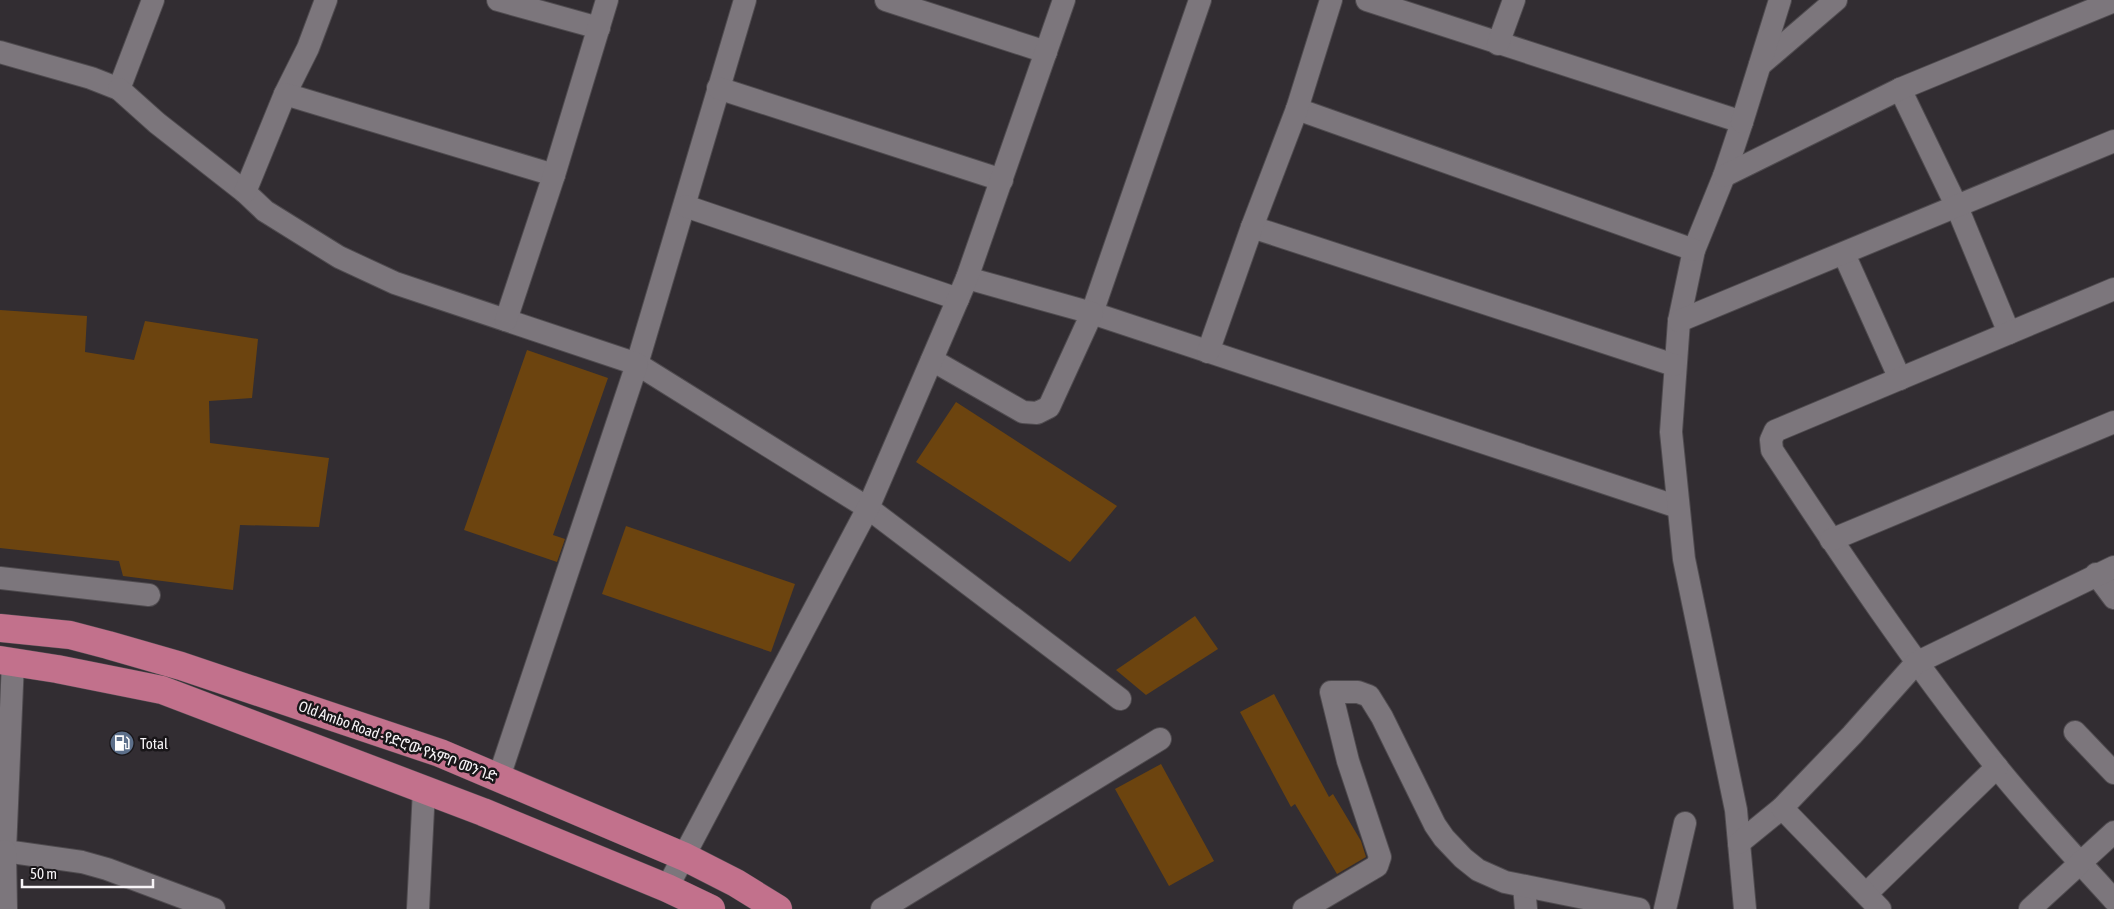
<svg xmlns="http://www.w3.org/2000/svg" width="2114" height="909" viewBox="0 0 2114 909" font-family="'Asap Condensed','Noto Sans Ethiopic',sans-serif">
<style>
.building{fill:#6c440f}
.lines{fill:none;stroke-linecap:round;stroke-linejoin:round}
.minor-casing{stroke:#4f4b4f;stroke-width:24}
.major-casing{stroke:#4f4b4f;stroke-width:29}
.minor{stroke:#7c767c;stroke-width:22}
.major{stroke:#c2718c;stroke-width:28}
.labels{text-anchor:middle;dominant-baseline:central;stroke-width:5;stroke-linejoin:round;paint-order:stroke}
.street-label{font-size:15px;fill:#f7f4f7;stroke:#191619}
.poi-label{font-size:15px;fill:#f7f4f7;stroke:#191619;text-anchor:start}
</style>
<rect width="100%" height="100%" fill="#322d32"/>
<g class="building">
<path d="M0,310L87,316L85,352L134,360L145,321L258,339L252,398L209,401L210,443L329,458L319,527L240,525L233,590L123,576L119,561L0,548Z"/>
<path d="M527,350L608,378L553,535L565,539L557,562L464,530Z"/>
<path d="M956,402L1117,506L1070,562L916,462Z"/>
<path d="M626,526L795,584L771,652L602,594Z"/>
<path d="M1195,616L1218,649L1146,695L1116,670Z"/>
<path d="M1274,694L1329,797L1333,794L1361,841L1366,857L1337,874L1295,804L1291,807L1240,712Z"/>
<path d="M1161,764L1214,861L1169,886L1115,789Z"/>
</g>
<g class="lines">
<defs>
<g id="minor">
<path d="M498,0L599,28"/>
<path d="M745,0L637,364L868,508L1120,699"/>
<path d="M886,0L1046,52"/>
<path d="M1200,0L1092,313L1678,507"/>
<path d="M1367,0L1742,122L1724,176L1694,250L1679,321L1671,432L1684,559L1736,810L1745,909"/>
<path d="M1498,44L1514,0"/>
<path d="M0,52L91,78L119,89L153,0"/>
<path d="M1760,65L1836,0"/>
<path d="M718,88L1002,180"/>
<path d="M119,89L157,123L245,192L265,211L339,257L395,283L637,364L499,777"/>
<path d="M1900,89L1957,207L2009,333"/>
<path d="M285,94L308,48L326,0"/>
<path d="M1297,109L1694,250"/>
<path d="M1742,122L1780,0"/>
<path d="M1724,176L1900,89L2114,1"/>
<path d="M245,192L285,94L554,175"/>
<path d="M685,206L958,299"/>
<path d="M1252,227L1674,365"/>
<path d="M1844,254L1900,379"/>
<path d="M2114,289L1775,431L1771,440L1772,450C1843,558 1915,665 1996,766C2033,812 2074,856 2114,900"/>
<path d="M506,320L554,175L607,0"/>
<path d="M1679,321L2114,141"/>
<path d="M1208,352L1252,227L1297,109L1331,0"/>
<path d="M932,360L1023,412L1037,413L1049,407L1092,313L967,278"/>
<path d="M1831,540L2114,422"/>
<path d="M2096,574L2114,598"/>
<path d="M0,578L149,595"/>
<path d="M13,661L5,851L82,862L107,869L214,909"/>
<path d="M2075,732L2114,773"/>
<path d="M1739,843L1782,808"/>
<path d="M5,851L6,909"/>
<path d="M1524,886L1526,909"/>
<path d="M667,888L868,508L967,278L1064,0"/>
<path d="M1866,894L1997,767"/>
<path d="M418,909L424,789"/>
<path d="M882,909L1160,739"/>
<path d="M1304,909L1377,866L1380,857L1348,761L1331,692H1358L1369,696L1382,717L1435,825L1444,838L1463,858L1478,870L1505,882L1639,909"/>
<path d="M1665,909L1685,823"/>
<path d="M1880,909L1782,808L1852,735L1916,663L2114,567"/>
<path d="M2030,909L2114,832"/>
</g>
<g id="major">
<path d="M0,628L70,635L108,645L181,666L440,753L685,857L736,883L778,909"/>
<path d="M0,660L57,669L162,690L483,812L667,888L711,909"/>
</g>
</defs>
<use href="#minor" class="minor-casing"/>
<use href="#major" class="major-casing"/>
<use href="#minor" class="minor"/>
<use href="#major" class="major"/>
</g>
<defs>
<symbol id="fuel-disc" viewBox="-11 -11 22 22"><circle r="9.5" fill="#5c6f8a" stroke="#191619"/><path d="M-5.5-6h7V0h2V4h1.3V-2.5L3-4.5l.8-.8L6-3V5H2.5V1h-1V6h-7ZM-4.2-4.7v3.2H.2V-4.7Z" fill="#fff"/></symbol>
</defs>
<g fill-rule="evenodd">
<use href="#fuel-disc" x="108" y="729" width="28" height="28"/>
</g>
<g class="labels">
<g class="street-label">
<text transform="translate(398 741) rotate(20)">Old Ambo Road -የድሮው የአምቦ መንገድ</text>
</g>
<g class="poi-label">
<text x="140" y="743">Total</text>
</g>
</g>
<path d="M22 879v8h131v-8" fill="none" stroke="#f7f4f7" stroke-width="2.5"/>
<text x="30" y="879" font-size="15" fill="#f7f4f7" stroke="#191619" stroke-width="4" paint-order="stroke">50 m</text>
</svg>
